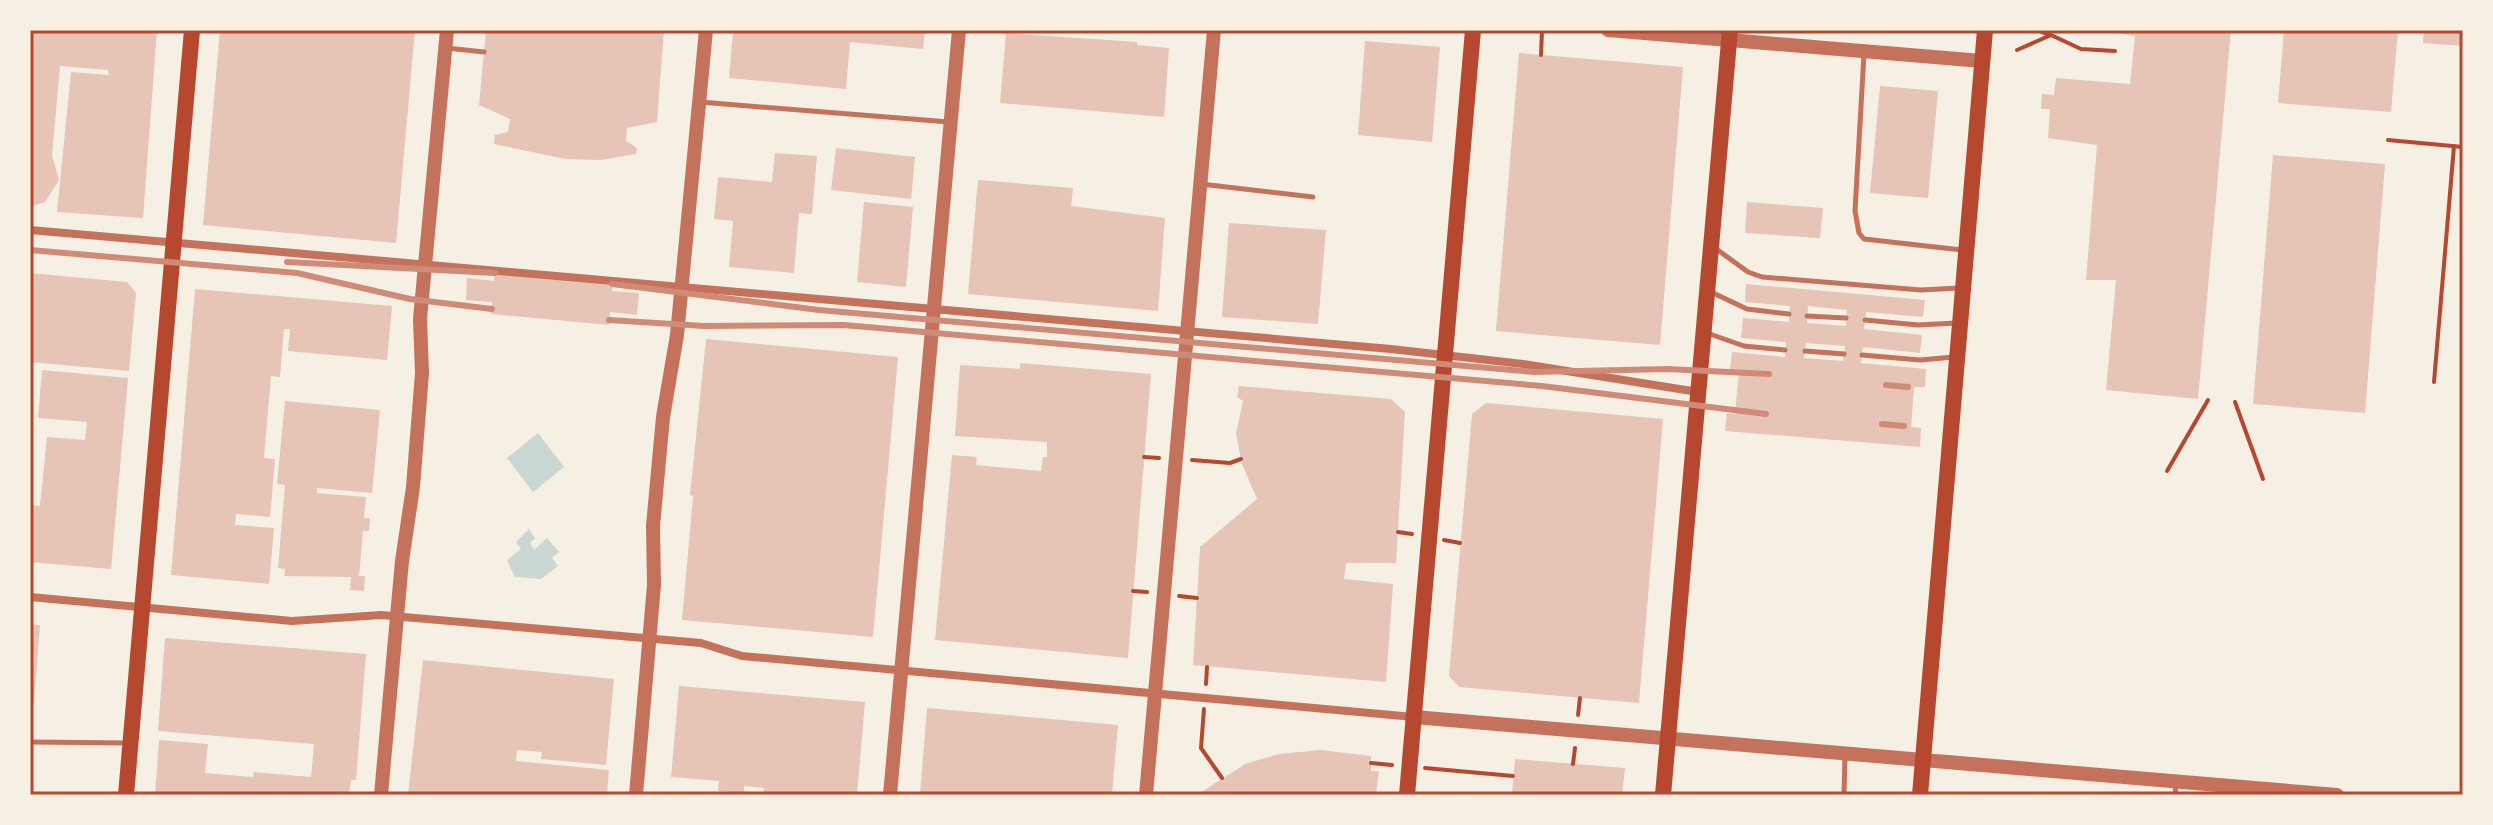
<svg xmlns="http://www.w3.org/2000/svg" width="2493" height="825" viewBox="0 0 2493 825" font-family="'Public Sans',sans-serif">
<style>
.water{fill:#c9d6d2}
.building{fill:#e6c5b7;fill-rule:evenodd}
.lines{fill:none;stroke-linecap:round;stroke-linejoin:round}
.path{stroke:#b5482f;stroke-width:4}
.service{stroke:#c5725c;stroke-width:5}
.minor{stroke:#c5725c;stroke-width:8}
.tertiary{stroke:#c5725c;stroke-width:14}
.primary{stroke:#b5482f;stroke-width:16}
.rail{stroke:#cf8b77;stroke-width:6}
.neatline{fill:none;stroke:#b5482f;stroke-width:3}
</style>
<rect width="100%" height="100%" fill="#f6efe4"/>
<g class="water">
<path d="M538,433L564,467L533,492L507,458Z"/>
<path d="M529,529L535,538L530,543L534,550L547,538L559,552L552,558L558,566L541,579L515,577L507,560L521,549L516,542Z"/>
</g>
<g class="building">
<path d="M30,30H157L143,218L57,212L71,72L109,75L108,70L60,66L52,155L59,180L45,202L30,207Z"/>
<path d="M220,30H415L396,243L203,225Z"/>
<path d="M486,30H664L657,122L627,128L626,141L637,148L636,154L601,160L565,159L494,144L495,135L508,132L510,119L479,105Z"/>
<path d="M733,30H925L923,49L850,42L846,89L729,78Z"/>
<path d="M2099,30H2231L2198,399L2106,390L2116,280H2086L2097,145L2048,138L2050,109H2041L2042,94L2054,95L2056,78L2130,84L2135,36Z"/>
<path d="M2284,30H2398L2391,112L2278,103Z"/>
<path d="M2424,30H2463V46L2423,43Z"/>
<path d="M1006,33L1137,42V45L1169,48L1164,117L1000,103Z"/>
<path d="M1365,41L1440,47L1432,142L1358,135Z"/>
<path d="M1519,53L1683,67L1660,345L1496,331Z"/>
<path d="M1880,86L1938,91L1928,198L1870,193Z"/>
<path d="M836,148L915,157L911,199L831,190Z"/>
<path d="M775,153L817,156L812,214L799,213L794,273L729,267L733,221L714,219L718,177L772,182Z"/>
<path d="M2273,155L2385,164L2365,413L2253,404Z"/>
<path d="M978,180L1073,188L1071,206L1165,218L1158,311L968,294Z"/>
<path d="M864,202L913,207L906,287L857,282Z"/>
<path d="M1747,202L1823,208L1820,238L1745,233Z"/>
<path d="M1229,223L1326,230L1318,324L1222,317Z"/>
<path d="M495,268L613,279L612,291L639,293L637,315L610,312L609,325L491,314L492,302L466,300L467,278L494,281Z"/>
<path d="M30,273L127,282L136,293L129,371L30,362Z"/>
<path d="M1746,284L1925,300L1923,317L1866,312L1864,329L1922,335L1920,353L1863,347L1861,363L1926,369L1925,387H1914L1911,427L1921,428L1920,447L1725,431L1727,413L1735,414L1739,370H1730L1732,352L1785,357L1786,342L1741,338L1743,318L1789,322V314L1790,306L1745,302ZM1808,306L1847,310L1846,326L1807,323ZM1806,343L1845,346L1843,361L1804,358Z"/>
<path d="M195,289L392,306L387,360L288,351L290,329H284L280,377L271,376L264,458L275,459L270,517L236,514L235,525L274,528L269,584L171,575Z"/>
<path d="M706,339L898,357L873,637L682,620L693,496L690,495Z"/>
<path d="M1020,363L1151,374L1128,658L935,640L952,455L977,457L976,465L1041,471L1043,457H1047V442L955,436L960,365L1020,369Z"/>
<path d="M42,370L128,378L111,569L30,562V505L40,506L47,437L85,440L87,422L38,418Z"/>
<path d="M1239,386L1391,399L1405,412L1396,563H1346L1344,579L1393,584L1386,682L1193,665L1200,547L1257,499L1242,464L1236,434L1243,401L1237,397Z"/>
<path d="M285,401L380,410L372,493L317,488V493L366,497L364,518H370L369,531H363L359,576H365L364,591L350,590L351,577L284,576L285,569L278,568L285,485L277,484Z"/>
<path d="M1486,403L1663,419L1639,703L1459,687L1449,676L1472,414Z"/>
<path d="M30,624L40,625L34,704H30Z"/>
<path d="M165,638L366,654L356,780H351L349,795H155L159,740L208,744L205,773L253,777L254,772L311,777L314,744L158,731Z"/>
<path d="M423,660L614,679L606,765L541,759L542,752L517,750L516,761L609,770L607,795H408Z"/>
<path d="M679,686L865,702L857,795H763L764,788L744,786V793L718,791L719,781L671,777Z"/>
<path d="M927,708L1118,725L1112,795H920Z"/>
<path d="M1321,750L1371,756V771H1379L1376,795H1197L1245,764L1279,754Z"/>
<path d="M1515,759L1625,768L1622,795H1512Z"/>
</g>
<g class="lines">
<g class="path">
<path d="M2037,30L2049,35"/>
<path d="M2017,50L2051,35L2081,49L2115,51"/>
<path d="M1541,55L1542,30"/>
<path d="M2388,140L2463,147"/>
<path d="M2434,382L2454,146"/>
<path d="M2235,402L2263,479"/>
<path d="M1144,457L1159,458"/>
<path d="M1192,460L1230,463L1241,459"/>
<path d="M2167,471L2208,400"/>
<path d="M1398,532L1412,534"/>
<path d="M1444,540L1460,543"/>
<path d="M1133,591L1147,592"/>
<path d="M1179,596L1197,598"/>
<path d="M1206,684L1207,667"/>
<path d="M1204,709L1201,748L1222,778"/>
<path d="M1578,715L1580,698"/>
<path d="M1371,763L1392,765"/>
<path d="M1573,764L1575,748"/>
<path d="M1425,768L1513,776"/>
</g>
<g class="service">
<path d="M447,48L484,52"/>
<path d="M1864,54L1855,211L1859,233L1864,239L1962,250"/>
<path d="M700,102L949,122"/>
<path d="M1201,184L1313,197"/>
<path d="M1715,248L1748,272L1762,277L1921,290L1959,288"/>
<path d="M1711,292L1747,309L1789,314"/>
<path d="M1807,316L1846,318"/>
<path d="M1865,320L1918,325L1956,323"/>
<path d="M1707,333L1744,346L1785,350"/>
<path d="M1805,351L1844,354"/>
<path d="M1862,355L1920,360L1954,357"/>
<path d="M30,742L129,743"/>
<path d="M1844,795L1845,756"/>
<path d="M2175,795L2176,782"/>
</g>
<g class="minor">
<path d="M30,230L1391,349L1523,364L1698,392"/>
<path d="M30,597L292,621L381,615L701,643L742,656L1414,717"/>
</g>
<g class="tertiary">
<path d="M1608,30L1982,61"/>
<path d="M1414,717L2337,795"/>
<path d="M381,795L402,561L413,487L422,373L420,319L447,30"/>
<path d="M636,795L654,585L653,526L663,417L677,335L706,30"/>
<path d="M890,795L959,30"/>
<path d="M1146,795L1214,30"/>
</g>
<g class="primary">
<path d="M126,795L192,30"/>
<path d="M1407,795L1473,30"/>
<path d="M1663,795L1730,30"/>
<path d="M1920,795L1985,30"/>
</g>
<g class="rail">
<path d="M30,250L297,273L410,299L492,309"/>
<path d="M287,262L495,273"/>
<path d="M612,284L819,310L1534,372L1667,369L1769,374"/>
<path d="M609,320L704,326L844,325L1542,386L1766,414"/>
<path d="M1886,385L1908,387"/>
<path d="M1882,424L1904,426"/>
</g>
</g>
<rect width="2493" height="825" fill="none" stroke="#f6efe4" stroke-width="64"/>
<rect x="32" y="32" width="2429" height="761" class="neatline"/>
</svg>
